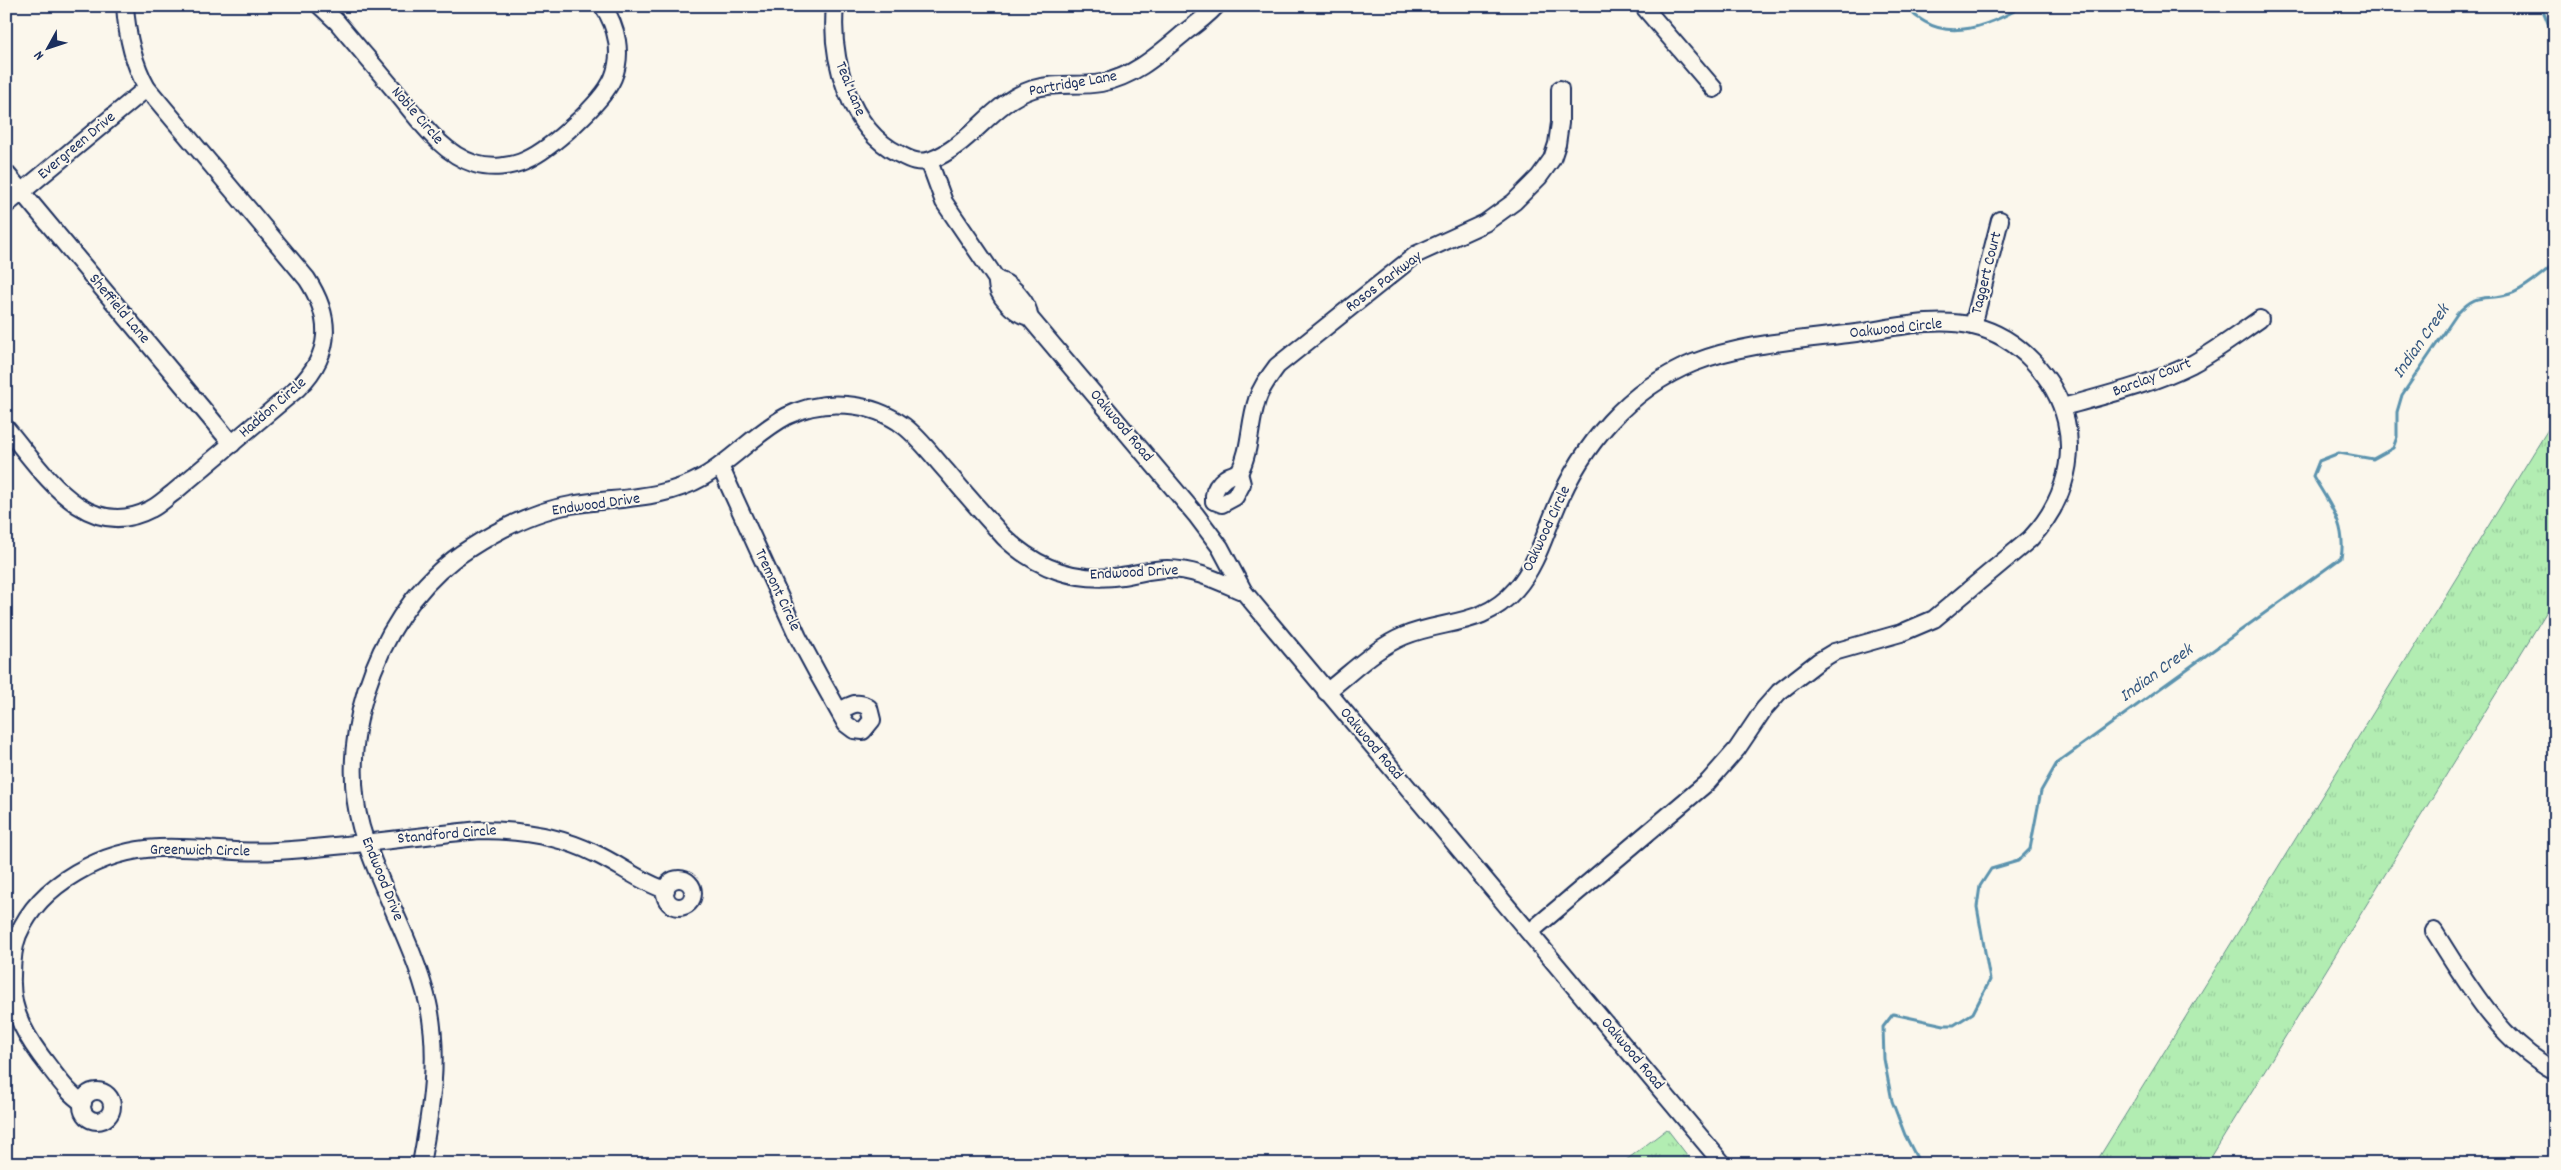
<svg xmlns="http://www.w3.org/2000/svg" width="2561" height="1170" viewBox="0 0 2561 1170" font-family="Dekko,sans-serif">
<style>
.grass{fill:url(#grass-tufts);stroke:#668e88}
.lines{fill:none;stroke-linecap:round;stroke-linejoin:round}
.stream{stroke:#5b93ae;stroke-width:3}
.minor-casing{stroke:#1b2f5e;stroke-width:20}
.minor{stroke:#fbf7ec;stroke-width:16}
.labels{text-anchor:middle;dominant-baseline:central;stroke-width:4;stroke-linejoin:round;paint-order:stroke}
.street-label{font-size:16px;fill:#1b2f5e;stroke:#fbf7ec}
.water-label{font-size:18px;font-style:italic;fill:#365880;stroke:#fbf7ec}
</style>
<defs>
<pattern id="grass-tufts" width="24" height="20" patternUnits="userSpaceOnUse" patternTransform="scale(1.25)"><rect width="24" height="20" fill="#b2edb2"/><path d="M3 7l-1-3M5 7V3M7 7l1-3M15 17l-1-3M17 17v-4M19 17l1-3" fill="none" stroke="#98cc9c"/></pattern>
</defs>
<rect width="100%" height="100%" fill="#fbf7ec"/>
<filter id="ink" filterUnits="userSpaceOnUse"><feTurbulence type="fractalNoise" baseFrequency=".02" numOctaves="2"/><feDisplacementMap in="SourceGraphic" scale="10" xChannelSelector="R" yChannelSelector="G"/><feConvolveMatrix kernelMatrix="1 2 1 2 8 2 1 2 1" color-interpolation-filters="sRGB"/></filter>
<g filter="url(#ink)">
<g class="grass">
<path d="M2555,418V598L2207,1164H2095Z"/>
<path d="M1667,1129L1694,1164H1621Z"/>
</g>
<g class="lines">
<g class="stream">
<path d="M1909,6C1912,15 1917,17 1925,22C1955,40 1996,22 2023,6"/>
<path d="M2541,6L2555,40"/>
<path d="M1920,1164L1905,1135L1892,1101L1884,1059L1883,1027L1893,1014L1944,1025H1954L1973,1013L1990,980L1977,907L1980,886L1991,869L2018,861L2030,849L2041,791L2057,763L2341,558C2347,524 2329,504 2313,476L2319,461L2339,453L2373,459L2393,448L2397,437V412L2402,395L2457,314C2479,290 2484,302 2510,294C2521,291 2547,271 2555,262"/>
</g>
<defs>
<g id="minor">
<path d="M320,6L337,22C356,45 376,68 395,91C418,118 440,153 475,164C491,169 511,167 526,160C551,149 603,102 613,78C623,54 617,27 603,6"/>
<path d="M835,6C830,59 849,129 899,154C910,160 919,164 931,160C971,145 992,102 1033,89C1055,82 1078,87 1101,83C1134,77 1159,54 1184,33C1195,25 1207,16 1216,6"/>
<path d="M1643,6L1714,89"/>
<path d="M929,161L944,202L997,280C995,295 1015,314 1029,317L1196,515L1220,547L1244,592L1723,1164"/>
<path d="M6,173L232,444"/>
<path d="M6,205L147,88"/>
<path d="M997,280C1010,282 1030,304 1029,317"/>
<path d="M1973,326L2000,220"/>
<path d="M2063,407C2106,395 2152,384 2192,364C2216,351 2237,335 2260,319"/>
<path d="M6,428C42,470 85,544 151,509C159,505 166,498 173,493L298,388C332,354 333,319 307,279L147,88C133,63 127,35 125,6"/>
<path d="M720,466L798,637L819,676L846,724L854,730L863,731L872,720L869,708C858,699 850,706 839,711"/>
<path d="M1239,473C1251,450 1249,424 1257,400C1261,387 1269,377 1277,366L1417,254L1485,223L1514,202L1539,177L1552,159L1557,144L1560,123V89"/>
<path d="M1214,501L1222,504L1235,497L1242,484L1239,473"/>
<path d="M1214,501C1212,487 1226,474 1239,473"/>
<path d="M1326,692C1351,673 1375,648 1404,636C1446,619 1483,627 1516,589C1536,566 1544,536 1556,508C1582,445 1629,389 1693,363C1744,343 1801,340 1856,333C1893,328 1936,317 1973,326C2018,336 2056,378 2066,421C2076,464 2060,508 2030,539L1934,619L1901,633L1834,652L1819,661L1779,692L1764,709L1737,749L1708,782L1530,932"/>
<circle cx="679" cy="893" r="14"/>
<path d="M2434,931C2467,983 2499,1041 2555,1071"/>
<circle cx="97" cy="1106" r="15"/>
<path d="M83,1103C69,1094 60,1081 50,1068C28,1040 10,1013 12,976C12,963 13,948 18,935C40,883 104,850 159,848C198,846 237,854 276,851C344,847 411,837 479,830C517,830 560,836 594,853C619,864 640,882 666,890"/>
<path d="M421,1164C431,1111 440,1055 428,1003C413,941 379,888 361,827C334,729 384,601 470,548C501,528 534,511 571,505C617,497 661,501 703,477C733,460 756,432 787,416C823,398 871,401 904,426C921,439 934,458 948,473C966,495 985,516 1004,537C1036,568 1076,583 1122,576C1137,574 1152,569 1167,569C1195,569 1218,581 1244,592"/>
</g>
</defs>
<use href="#minor" class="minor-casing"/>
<use href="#minor" class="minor"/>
</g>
</g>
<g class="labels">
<g class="street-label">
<text transform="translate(1073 84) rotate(-10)">Partridge Lane</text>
<text transform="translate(850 89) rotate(68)">Teal Lane</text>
<text transform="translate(417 116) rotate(49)">Noble Circle</text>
<text transform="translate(77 146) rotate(-40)">Evergreen Drive</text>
<text transform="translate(1987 273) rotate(-76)">Taggert Court</text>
<text transform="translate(1384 282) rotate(-37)">Rosos Parkway</text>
<text transform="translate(119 309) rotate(50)">Sheffield Lane</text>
<text transform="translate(1896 329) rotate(-6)">Oakwood Circle</text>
<text transform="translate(2152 378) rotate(-21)">Barclay Court</text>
<text transform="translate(273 408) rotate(-41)">Haddon Circle</text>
<text transform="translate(1121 426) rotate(50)">Oakwood Road</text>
<text transform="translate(596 505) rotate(-8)">Endwood Drive</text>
<text transform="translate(1547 529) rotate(-65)">Oakwood Circle</text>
<text transform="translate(1134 573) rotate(-3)">Endwood Drive</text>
<text transform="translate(777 590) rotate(65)">Tremont Circle</text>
<text transform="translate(1371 744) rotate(50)">Oakwood Road</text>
<text transform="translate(447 835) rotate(-5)">Standford Circle</text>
<text transform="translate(200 851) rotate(1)">Greenwich Circle</text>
<text transform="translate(382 879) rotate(68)">Endwood Drive</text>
<text transform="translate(1632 1054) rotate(50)">Oakwood Road</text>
</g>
<g class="water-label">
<text transform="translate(2422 342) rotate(-55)">Indian Creek</text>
<text transform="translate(2157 674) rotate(-36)">Indian Creek</text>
</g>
</g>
<rect width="2561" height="1170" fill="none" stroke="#fbf7ec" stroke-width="25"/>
<rect x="12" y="12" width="2536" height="1145" fill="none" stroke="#1b2f5e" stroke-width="2" filter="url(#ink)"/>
<g transform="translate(48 48) rotate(230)" stroke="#fbf7ec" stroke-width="4" paint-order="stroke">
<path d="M0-4L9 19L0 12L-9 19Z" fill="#1b2f5e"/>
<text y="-8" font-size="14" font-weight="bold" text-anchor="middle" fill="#1b2f5e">N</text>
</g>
</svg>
